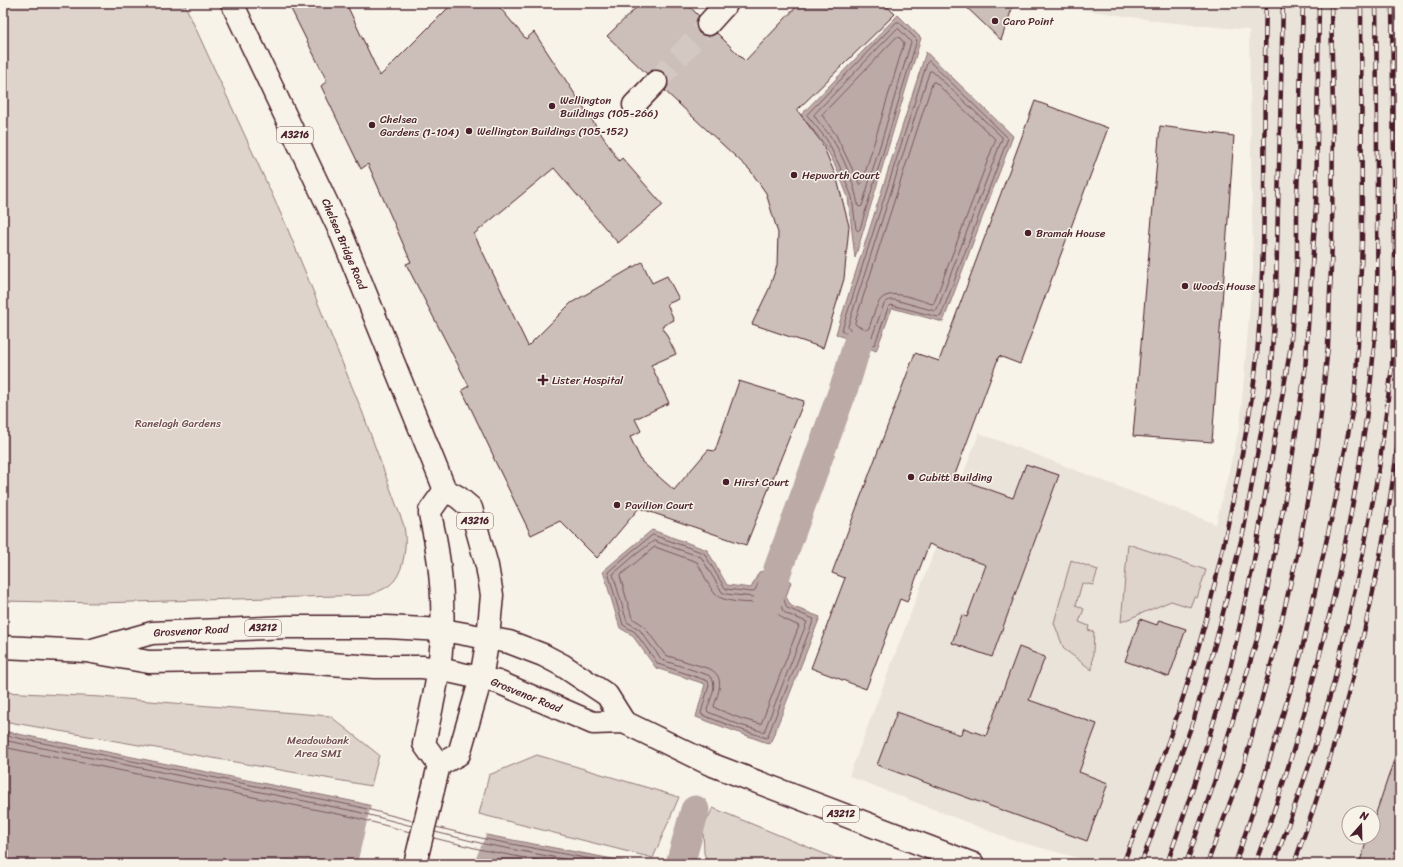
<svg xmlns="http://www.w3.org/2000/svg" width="1403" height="867" viewBox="0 0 1403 867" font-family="Sriracha,sans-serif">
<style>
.built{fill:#eae3da;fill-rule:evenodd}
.green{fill:#ded4cc;stroke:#947a7c}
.water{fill:#bcaaa7;stroke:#8e7275}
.pier{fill:#f7f3e8}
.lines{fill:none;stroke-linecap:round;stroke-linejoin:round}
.shore{stroke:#78575d;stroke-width:1}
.canal{stroke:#bcaaa7;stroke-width:29}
.building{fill:#ccbfb9;stroke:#4a1f2b}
.minor-tunnel{stroke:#d4c9c2;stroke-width:22;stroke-dasharray:22 11;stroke-linecap:butt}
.minor-casing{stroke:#4a1f2b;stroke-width:25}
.major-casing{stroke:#4a1f2b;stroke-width:25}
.highway-casing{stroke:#4a1f2b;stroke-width:25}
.minor{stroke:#f7f3e8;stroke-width:22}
.major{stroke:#f7f3e8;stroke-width:22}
.highway{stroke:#f7f3e8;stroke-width:22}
.rail-casing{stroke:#4a1f2b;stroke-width:4.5}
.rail{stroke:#f7f3e8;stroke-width:3;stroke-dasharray:9;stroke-linecap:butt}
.poi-dot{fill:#4a1f2b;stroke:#f7f3e8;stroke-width:1.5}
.labels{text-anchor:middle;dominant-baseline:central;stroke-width:3;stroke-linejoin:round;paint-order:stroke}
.shield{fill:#f7f3e8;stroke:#7e5f64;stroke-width:1}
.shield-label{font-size:10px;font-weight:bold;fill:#4a1f2b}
.poi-label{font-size:11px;fill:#4a1f2b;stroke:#f7f3e8;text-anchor:start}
.street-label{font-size:11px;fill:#4a1f2b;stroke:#f7f3e8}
.park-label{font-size:11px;fill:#6f4c53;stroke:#f7f3e8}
</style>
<rect width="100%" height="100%" fill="#f7f3e8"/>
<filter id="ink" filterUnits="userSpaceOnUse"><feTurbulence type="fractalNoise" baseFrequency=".025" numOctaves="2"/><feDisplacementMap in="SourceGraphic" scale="8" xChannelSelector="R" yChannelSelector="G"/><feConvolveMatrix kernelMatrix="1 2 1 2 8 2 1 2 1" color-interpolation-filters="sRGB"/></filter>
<g filter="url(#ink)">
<path class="built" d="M1039,3H1400V864H1101L1012,840L849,776L979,433L1216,524L1240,425L1253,268L1249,30L1165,22ZM1349,813H1373V837H1349Z"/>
<g class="green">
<path d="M3,3H184L286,225L362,411L404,526C407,542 405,568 394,581C388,588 379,591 370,595L99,603L3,601Z"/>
<path d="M1128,544L1206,570L1197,598L1194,597L1190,607L1171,601L1121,622Z"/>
<path d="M1071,560L1098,570L1093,585L1082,583L1076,605L1084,609L1079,622L1089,626L1088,630L1094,632L1092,670L1064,649L1054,623Z"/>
<path d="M3,692L101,697L330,716L379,755L371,786L3,721Z"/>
<path d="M537,755L679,797L653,858L479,814L489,775Z"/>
<path d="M713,808L849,864H708L704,853L703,828Z"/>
</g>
<g class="water">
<path d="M898,15L921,38L855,258L848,197L837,169L823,142L801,115Z"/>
<path d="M926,52L1013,136L943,322L892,308L876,351L836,334Z"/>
<path d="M652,530L707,550L727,585L751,588L759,572L778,569L791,582L786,597L791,606L820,617L770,744L696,717L705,684L656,668L632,635L620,628L603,571Z"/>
<path d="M3,731L356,802L486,835L639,864H3Z"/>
</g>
<path class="pier" d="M371,804L485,833L486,835L473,864H357Z"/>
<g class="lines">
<g class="shore">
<path d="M897,22H899L917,40L860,229L858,231L856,229L852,197L840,167L827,140L807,115Z"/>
<path d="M897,29H899L911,42L862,206L859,207L858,206C855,184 843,156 831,137C826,130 818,123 814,115Z"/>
<path d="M897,37L900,38L904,43L862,183L860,185L836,135L822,115Z"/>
<path d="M929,61L1008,138L941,316L938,317L891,305L888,308L875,344L873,345L843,332L842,330L927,63Z"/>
<path d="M930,71H932L1002,137V139L937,310L935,311L895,300H889L884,304L872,337L870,338L849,329L848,327Z"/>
<path d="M933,82H935L995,139V141L934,303L932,304C918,300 888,286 879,302C874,310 872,320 869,328L866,330L856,325L855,323Z"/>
<path d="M653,535L704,553L724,587L726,589L752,592L755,590L762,576L777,574L786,583L783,597L787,608L814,619L767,738L739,729L702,715L701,713L709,685L708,681L658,664L635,632L623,625L608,572L631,552Z"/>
<path d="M654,541L701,557L722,592L726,594L754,597L759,593L765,581L775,579L781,584L778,598L783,611L787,614L807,622L764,732L740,725L708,712L707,710C710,699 720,682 708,675L662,660L639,629L627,622L613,574L634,556Z"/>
<path d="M655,547L697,562C703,572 708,586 716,595C722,601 750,605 758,601C764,598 766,592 769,586H773L774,588L772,600L778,614L784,619L799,626L761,724L742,719L715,708L714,706C718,693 726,677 710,669L665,655L643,625L632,618L620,576Z"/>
<path d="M3,735L355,806L413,821"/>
<path d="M3,740L354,811L412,826"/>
<path d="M3,747L353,817L410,832"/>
<path d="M436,827L485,839L617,864"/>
<path d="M435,832L484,844L590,864"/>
<path d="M434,838L483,850L557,864"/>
</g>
<g class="canal">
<path d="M766,607L778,569L847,379L858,342"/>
<path d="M680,864L695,810"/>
</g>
</g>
<g class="building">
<path d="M288,3H346L380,76L453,3H496L526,39L534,32L619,161L622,158L663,205L618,243L554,168L474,234L528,346L571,303L642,262L652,283L667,276L679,299L667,304L674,320L662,326L676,354L651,365L669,403L635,419L641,431L630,437L642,462L674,490L708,450L715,451L739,381L804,401L746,545L639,508L597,558L560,521L531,535L493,457H494L462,390L469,386L406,264L411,262L368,164L361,169L321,86L327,81Z"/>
<path d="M641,3H686L699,16L696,22V27L699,33L706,36H711L717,33L745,61L800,3H883L895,14L797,110L822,143L837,179L849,226L844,279L823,348L752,324L769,289L777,265L778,233L766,193L750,170L665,91L668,85V79L665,73L659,70H652L647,74L607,36Z"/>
<path d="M962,3H1014L1001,40Z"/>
<path d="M1035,101L1108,128L1020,364L999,356L954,477L1013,498L1026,464L1059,475L992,657L952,643L962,615L967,617L986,565L929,544L907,602L900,599L866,689L811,668L845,578L832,573L915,353L939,361Z"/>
<path d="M1160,126L1234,136L1212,442L1133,436Z"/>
<path d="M1140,619L1157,625L1159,620L1186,629L1169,677L1125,661Z"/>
<path d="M1019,647L1045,657L1029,700L1097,724L1079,772L1108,783L1087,841L877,765L897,712L961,735L964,728L986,736Z"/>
<path d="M1396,754H1400V864H1359L1368,837H1373V822Z"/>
</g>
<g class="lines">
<path class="minor-tunnel" d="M656,82L708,24"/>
<defs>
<g id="minor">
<path d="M708,24L727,3"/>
<path d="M634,105L656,82"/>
</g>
<g id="major">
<path d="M232,3L341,233L445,490L458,497L471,508L487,566L492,595L488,638L481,678L459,754L439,765L415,864"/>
<path d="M439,765L424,744C429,719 435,694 439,669C446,617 442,564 430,514V511L445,490"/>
</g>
<g id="highway">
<path d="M3,647L86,651L149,662L272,660L374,667H422L439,669L498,682L593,723L624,722L710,764L973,864"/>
<path d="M92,650L152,633L287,627H387L443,630L509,642L543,655L562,665L607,695L624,722"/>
</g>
</defs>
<use href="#minor" class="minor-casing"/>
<use href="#major" class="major-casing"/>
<use href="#highway" class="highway-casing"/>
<use href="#minor" class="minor"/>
<use href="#major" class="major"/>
<use href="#highway" class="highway"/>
<defs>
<g id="rail">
<path d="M1123,864C1155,780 1187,695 1209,608C1220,563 1230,516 1239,470C1247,428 1255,386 1258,343C1267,230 1263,116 1266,3"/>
<path d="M1141,864L1194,719L1216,641L1244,529L1270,382L1276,290L1283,3"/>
<path d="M1167,864L1193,788L1230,669L1253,566L1290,351L1297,262V196L1303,3"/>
<path d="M1186,864L1214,783L1258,636L1289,479L1305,372L1316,206L1319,3"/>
<path d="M1207,864L1244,765L1273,657L1299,547L1318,441L1328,346L1332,240L1333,113L1331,3"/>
<path d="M1235,864L1264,778L1301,654L1336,498L1354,402L1358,345L1362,241L1361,3"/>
<path d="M1255,864C1277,806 1295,747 1311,688C1342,573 1365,456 1375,338C1379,294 1377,249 1377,206C1377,138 1377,71 1376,3"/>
<path d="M1274,864L1309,766L1334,682L1363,553L1379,468L1392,367L1395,255L1392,3"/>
<path d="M1294,864C1346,723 1383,575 1400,426"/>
</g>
</defs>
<use href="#rail" class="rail-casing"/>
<use href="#rail" class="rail"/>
</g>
</g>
<g class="poi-dot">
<circle cx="995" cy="21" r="4"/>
<circle cx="552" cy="106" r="4"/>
<circle cx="372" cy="125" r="4"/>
<circle cx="469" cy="131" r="4"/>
<circle cx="794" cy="175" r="4"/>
<circle cx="1028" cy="233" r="4"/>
<circle cx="1185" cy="286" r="4"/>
<path d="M541 374h4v4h4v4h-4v4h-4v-4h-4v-4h4z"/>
<circle cx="911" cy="477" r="4"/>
<circle cx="726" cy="482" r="4"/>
<circle cx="617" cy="505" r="4"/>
</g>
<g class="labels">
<g class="shield">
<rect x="277" y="127" width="36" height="16" rx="3"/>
<rect x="457" y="513" width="36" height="16" rx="3"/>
<rect x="245" y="620" width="36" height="16" rx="3"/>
<rect x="823" y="806" width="36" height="16" rx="3"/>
</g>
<g class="shield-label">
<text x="295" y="135">A3216</text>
<text x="475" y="521">A3216</text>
<text x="263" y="628">A3212</text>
<text x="841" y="814">A3212</text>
</g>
<g class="poi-label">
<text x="1003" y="21">Caro Point</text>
<text x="560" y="100">Wellington<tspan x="560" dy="13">Buildings (105-266)</tspan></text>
<text x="380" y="119">Chelsea<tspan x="380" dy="13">Gardens (1-104)</tspan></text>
<text x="477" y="131">Wellington Buildings (105-152)</text>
<text x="802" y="175">Hepworth Court</text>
<text x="1036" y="233">Bramah House</text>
<text x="1193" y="286">Woods House</text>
<text x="552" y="380">Lister Hospital</text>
<text x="919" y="477">Cubitt Building</text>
<text x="734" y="482">Hirst Court</text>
<text x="625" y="505">Pavilion Court</text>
</g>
<g class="street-label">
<text transform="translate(344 244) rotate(67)">Chelsea Bridge Road</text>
<text transform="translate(191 631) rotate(-3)">Grosvenor Road</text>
<text transform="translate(526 695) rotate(22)">Grosvenor Road</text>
</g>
<g class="park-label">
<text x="178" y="423">Ranelagh Gardens</text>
<text x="318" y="740">Meadowbank<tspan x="318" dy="13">Area SMI</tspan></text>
</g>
</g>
<rect width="1403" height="867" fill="none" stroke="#f7f3e8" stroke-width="16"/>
<rect x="8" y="8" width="1387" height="851" fill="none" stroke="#4a1f2b" stroke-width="1.5" filter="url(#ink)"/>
<g transform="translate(1361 825) rotate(20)"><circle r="19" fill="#f7f3e8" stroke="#b29e9c"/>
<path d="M0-3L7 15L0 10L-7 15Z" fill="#4a1f2b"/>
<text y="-6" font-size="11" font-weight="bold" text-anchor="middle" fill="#4a1f2b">N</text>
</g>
</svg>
